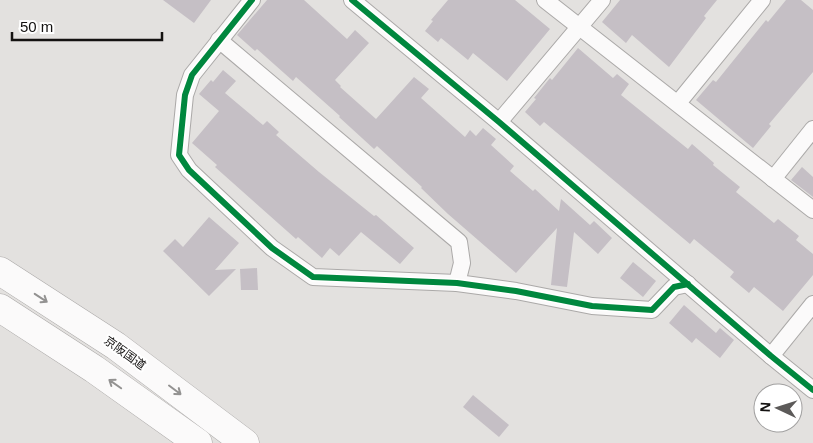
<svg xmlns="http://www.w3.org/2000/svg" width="813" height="443" viewBox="0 0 813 443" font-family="Helvetica,'Noto Sans JP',sans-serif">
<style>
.building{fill:#c5bfc5}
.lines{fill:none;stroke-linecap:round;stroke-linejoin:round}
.street-casing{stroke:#aba9a8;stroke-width:18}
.highway-casing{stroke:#aba9a8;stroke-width:29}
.street{stroke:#fbfafa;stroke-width:16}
.highway{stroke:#fbfafa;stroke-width:28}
.cycleway-casing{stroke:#fff;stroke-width:9}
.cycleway{stroke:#00873e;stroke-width:6}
.oneway{stroke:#939291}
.labels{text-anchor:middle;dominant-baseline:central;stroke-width:4;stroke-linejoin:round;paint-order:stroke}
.street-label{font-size:12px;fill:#141211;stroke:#fff}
</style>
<rect width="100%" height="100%" fill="#e3e1df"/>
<g class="building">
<path d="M163,0H211L194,23Z"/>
<path d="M267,0H304L347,39L355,30L369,43L335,80L341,86L340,87L376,119L414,77L429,89L421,98L465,137L470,130L476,136L483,128L496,139L491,145L514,166L510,171L533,191L535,189L559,211L561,199L590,225L594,221L612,238L598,254L574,232L567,287L551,285L557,228L516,273L448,214L421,188L422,187L377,146L374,149L339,117L340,116L296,77L293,81L257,49L255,51L237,35Z"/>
<path d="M448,0H515L550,29L507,81L473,53L468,60L441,38L438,42L425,31L433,21L431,20Z"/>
<path d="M620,0H717L704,16L706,18L669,67L632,35L626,43L602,22Z"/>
<path d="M786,0H801L813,10V72L769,124L771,126L753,148L696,100L713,80L716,82L766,20L768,22Z"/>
<path d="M578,48L613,78L617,74L629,84L621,95L688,149L692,144L714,163L713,165L740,187L736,192L774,223L778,219L799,236L796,240L813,254V275L783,311L754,287L749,293L730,277L734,272L694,239L690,244L544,122L540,126L525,112L536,99L534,98L550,78L552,80Z"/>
<path d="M223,70L236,81L225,93L263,125L267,121L279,132L276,135L319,172L374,216L376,215L414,248L400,264L361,232L339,256L330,248L322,258L298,237L296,239L215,167L217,165L192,143L219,111L199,94L211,80L213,82Z"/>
<path d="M802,167L813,177V197L791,180Z"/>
<path d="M209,217L239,243L215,270L236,269L209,296L163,251L175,239L183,247Z"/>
<path d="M633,262L656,281L643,297L620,278Z"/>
<path d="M257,268L258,290H241L240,269Z"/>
<path d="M684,305L716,333L720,328L734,340L720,358L696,338L692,343L669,323Z"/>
<path d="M473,395L509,425L499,437L463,407Z"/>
</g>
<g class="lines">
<defs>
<g id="street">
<path d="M252,0L192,75L185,95L179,155L189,170L272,248L313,277L457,283L516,291L592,306L652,310L674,287L688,284"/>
<path d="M352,0L499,122L771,356L813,390"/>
<path d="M545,0L813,210"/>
<path d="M219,40L459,242L462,263L457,283"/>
<path d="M678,103L762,0"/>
<path d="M499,122L602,0"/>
<path d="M773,179L813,129"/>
<path d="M771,356L813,304"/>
</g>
<g id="highway">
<path d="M0,271L116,346L245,443"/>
<path d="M0,308L94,369L198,443"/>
</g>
</defs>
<use href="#street" class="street-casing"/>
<use href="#highway" class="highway-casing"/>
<use href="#street" class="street"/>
<use href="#highway" class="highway"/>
<defs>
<g id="cycleway">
<path d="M252,0L192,75L185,95L179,155L189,170L272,248L313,277L457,283L516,291L592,306L652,310L674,287L688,284"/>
<path d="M352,0L499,122L771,356L813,390"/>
</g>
</defs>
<use href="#cycleway" class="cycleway-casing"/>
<use href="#cycleway" class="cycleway"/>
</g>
<defs><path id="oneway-shaft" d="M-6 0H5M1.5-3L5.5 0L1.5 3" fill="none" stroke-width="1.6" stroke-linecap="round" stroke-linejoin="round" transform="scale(1.25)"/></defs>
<g class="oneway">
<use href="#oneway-shaft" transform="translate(41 298) rotate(33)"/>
<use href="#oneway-shaft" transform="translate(115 384) rotate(-145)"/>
<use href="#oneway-shaft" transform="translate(175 390) rotate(37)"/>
</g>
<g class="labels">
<g class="street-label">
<text transform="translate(125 353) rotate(36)">京阪国道</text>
</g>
</g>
<g transform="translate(778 408) rotate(274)"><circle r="24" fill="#ffffff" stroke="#a1a0a0"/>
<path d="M0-4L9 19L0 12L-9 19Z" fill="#5c5a59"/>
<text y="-8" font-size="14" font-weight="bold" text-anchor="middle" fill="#141211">N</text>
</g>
<path d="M12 32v8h150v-8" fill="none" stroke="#141211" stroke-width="2.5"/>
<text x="20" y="32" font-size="15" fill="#141211" stroke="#ffffff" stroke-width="4" paint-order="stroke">50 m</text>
</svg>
